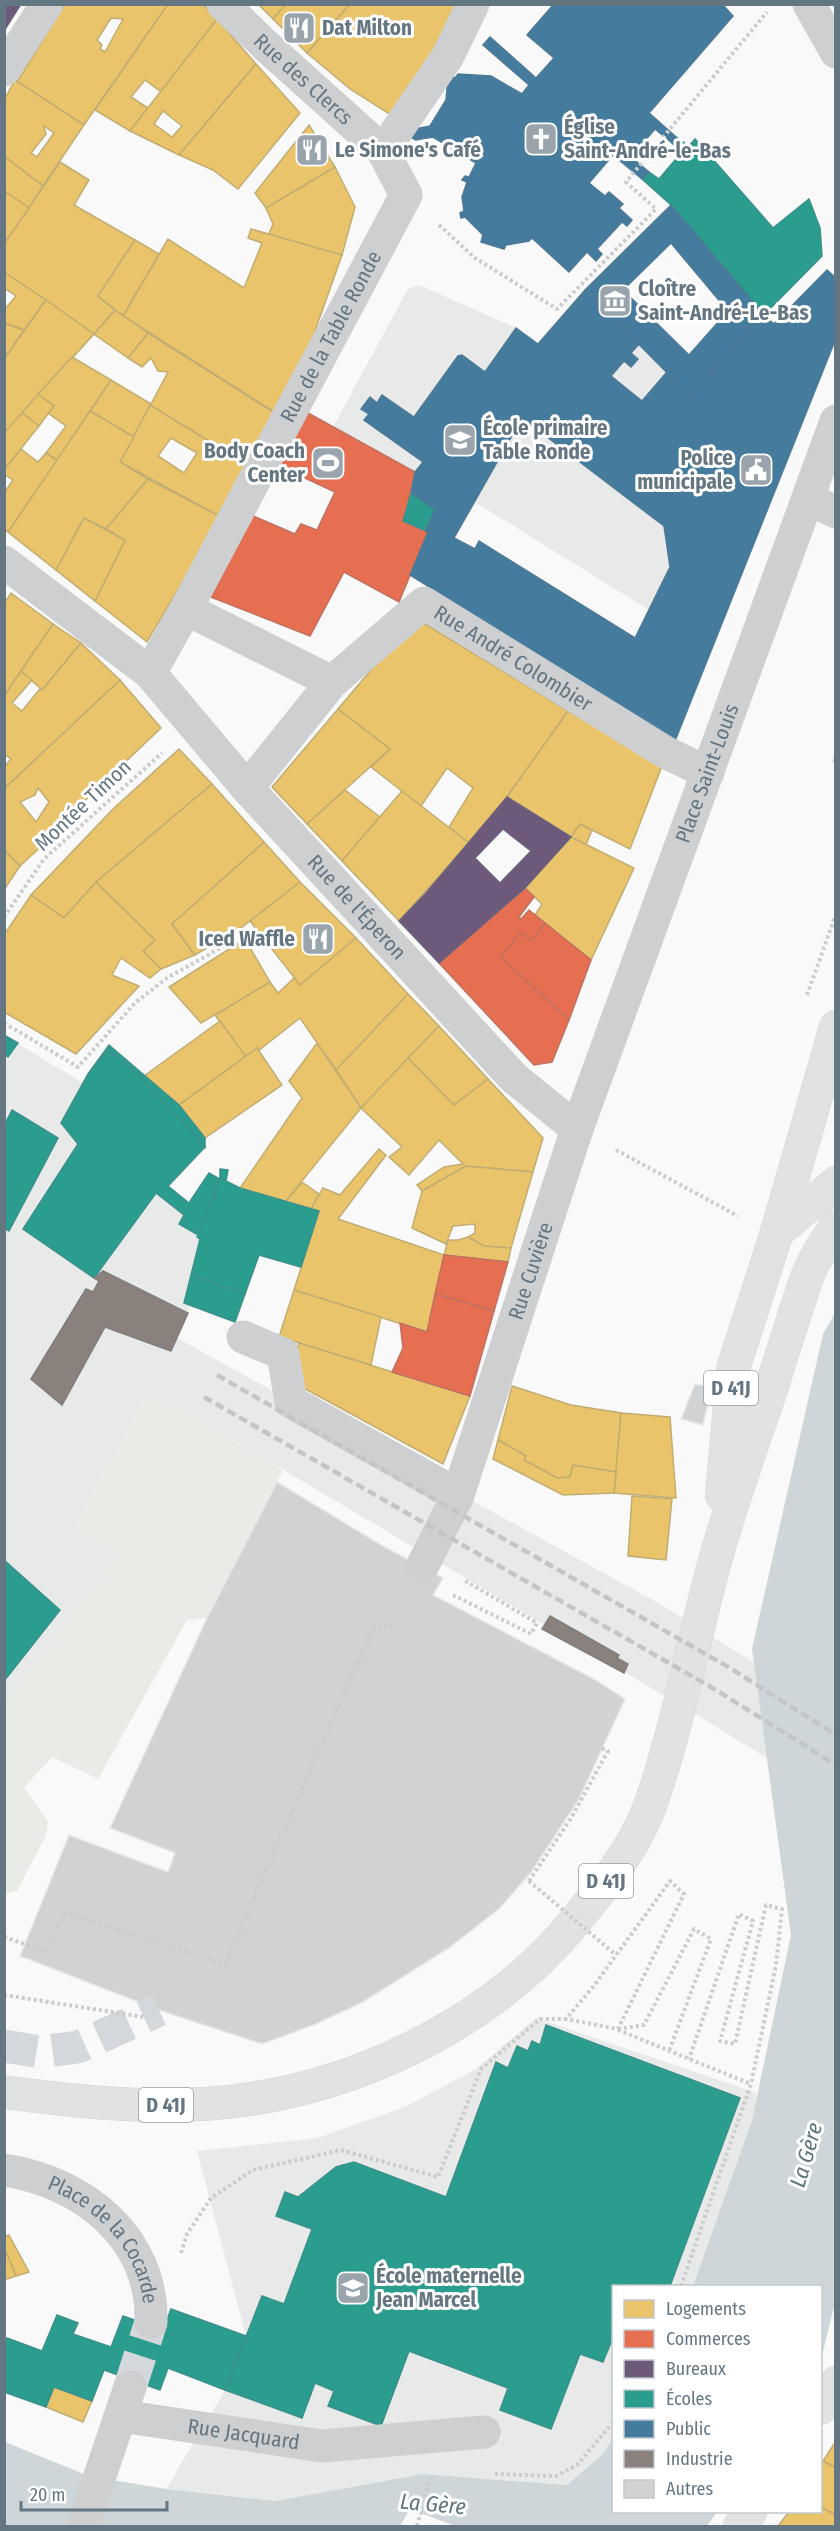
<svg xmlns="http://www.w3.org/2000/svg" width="840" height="2531" viewBox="0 0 840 2531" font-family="'Fira Sans Condensed',sans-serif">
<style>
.built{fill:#e8e9e9}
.green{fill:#e8ebe6}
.water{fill:#ced6d9}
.homes{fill:#e9c46a;stroke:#c1ad72;stroke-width:1.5;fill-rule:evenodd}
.shops{fill:#e76f51;stroke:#c07160;stroke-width:1.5}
.offices{fill:#6d597a;stroke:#6b627d;stroke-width:1.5;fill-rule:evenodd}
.schools{fill:#2a9d8f;stroke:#3c918b;stroke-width:1.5}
.public{fill:#457b9d;stroke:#4f7a95;stroke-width:1.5;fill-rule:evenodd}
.industry{fill:#8a817c;stroke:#7f7e7e;stroke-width:1.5}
.building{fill:#d0d2d3;stroke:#e8e8e8;stroke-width:1.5}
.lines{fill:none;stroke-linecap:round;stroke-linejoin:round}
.minor-tunnel{stroke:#d4d8dc;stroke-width:33;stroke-dasharray:33 16;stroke-linecap:butt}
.major-casing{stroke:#d5d6d7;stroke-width:34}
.path{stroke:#cbcccd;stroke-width:4;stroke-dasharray:3 3;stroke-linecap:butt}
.minor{stroke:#cecfd0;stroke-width:33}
.major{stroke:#e1e2e2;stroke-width:33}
.rail{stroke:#c3c5c6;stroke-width:4.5;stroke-dasharray:9 4.5;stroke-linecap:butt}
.path-bridge{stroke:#cbcccd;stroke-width:4;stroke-dasharray:3 3;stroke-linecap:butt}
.labels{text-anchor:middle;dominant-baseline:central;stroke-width:6;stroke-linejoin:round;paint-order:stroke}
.shield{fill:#fff;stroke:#939fa8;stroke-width:1.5}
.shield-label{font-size:20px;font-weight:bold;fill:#657683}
.poi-label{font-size:21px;font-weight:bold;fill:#657683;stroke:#fff;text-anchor:start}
.street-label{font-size:21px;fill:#657683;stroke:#fff}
.water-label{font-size:22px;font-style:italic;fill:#60757c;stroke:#fff}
</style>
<rect width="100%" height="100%" fill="#f9f9f9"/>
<g class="built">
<path d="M827,270L835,278L670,567L649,610L475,502L454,538L428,532L417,473L333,427L408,289L419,285L516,328L538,344H639L690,396L764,315L774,324Z"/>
<path d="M5,1036L83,1083L109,1045L205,1147L165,1192L202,1225L188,1313L177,1338L669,1609L835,1714V1801L712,1724L150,1391L74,1528L120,1554L5,1707Z"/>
<path d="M536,2018L757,2093L752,2120L693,2286H614L613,2438L603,2454L567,2485L423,2474L275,2501L166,2489L225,2390L246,2336L197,2151L318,2138L407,2106L476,2069Z"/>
</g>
<path class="green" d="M150,1391L283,1470L207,1618L187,1620L98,1779L52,1757L24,1787L48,1822L46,1835L17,1891L5,1894L4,1707L119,1554L74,1528Z"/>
<g class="water">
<path d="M835,1313L836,2298L821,2360L820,2286H693L752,2120L791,1935L752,1649L823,1334Z"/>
<path d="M613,2438L614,2512H717L707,2526H455L410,2509L400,2526H5V2442L89,2476L166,2489L275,2501L423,2474L567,2485L603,2454Z"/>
</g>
<g class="homes">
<path d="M65,4H168L84,125L17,82ZM111,18L123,19L105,52L100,49L102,45L97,40Z"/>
<path d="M168,4H203L217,19L161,92L145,80L131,97L148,108L130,131L95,110Z"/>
<path d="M258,4H286L273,19Z"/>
<path d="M286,4H350L307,53L273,19Z"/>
<path d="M350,4H460L394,117L350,89L307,53Z"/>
<path d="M217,19L256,64L179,155L130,131ZM163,111L182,126L172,137L154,124Z"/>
<path d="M256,64L300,113L238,189L213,170L179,155Z"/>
<path d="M15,80L84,125L43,186L4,156V100ZM44,126L54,133L37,157L31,153L46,134Z"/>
<path d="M309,125L335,167L266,208L255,193Z"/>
<path d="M4,156L43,186L29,208L4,191Z"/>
<path d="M60,162L89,180L74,205L135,240L98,296L115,310L94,334L4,272V244Z"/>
<path d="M335,167L355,207L342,255L268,236L273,224L266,208Z"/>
<path d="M4,191L29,208L4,244Z"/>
<path d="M251,229L342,255L309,348L276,413L123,316L168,239L244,288L262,243L248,238Z"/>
<path d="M135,240L159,254L123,316L98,296Z"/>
<path d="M4,272L46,300L24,330L4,323V310L16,296L4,288Z"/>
<path d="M46,300L94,334L4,433V359Z"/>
<path d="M115,310L148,333L128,358L94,334Z"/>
<path d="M4,323L24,330L4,359Z"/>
<path d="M148,333L275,413L248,465L150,405L134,437L90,411L111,380L151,404L168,372L158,371L151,358L142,367L128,358Z"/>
<path d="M72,357L111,380L57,460L46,453L66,426L48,413L54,406L38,394Z"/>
<path d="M38,394L54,406L39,426L22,413Z"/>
<path d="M150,405L248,465L221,517L120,462ZM171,438L197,453L184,473L158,456Z"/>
<path d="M90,411L134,437L120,462L148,479L106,529L84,518L56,570L8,532Z"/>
<path d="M22,413L39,426L4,470V433Z"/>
<path d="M21,449L38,462L46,453L57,460L8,532L4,529V493L13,480L4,474V470Z"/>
<path d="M148,479L221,517L147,642L95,601L125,540L106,529Z"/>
<path d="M84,518L125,540L95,601L56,570Z"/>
<path d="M11,593L53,624L4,696V604Z"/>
<path d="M422,622L568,711L507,797L469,843L449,827L473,788L447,768L421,806L371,767L390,749L338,709L388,650Z"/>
<path d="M53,624L81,643L42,690L21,671Z"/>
<path d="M81,643L120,680L4,789V767L11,759L4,754V696L21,671L32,680L12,703L22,711L40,689L42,690Z"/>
<path d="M120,680L161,728L75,810L73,817L20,866L4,850V789ZM38,788L49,802L36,822L20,802L35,795Z"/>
<path d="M338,709L390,749L307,824L272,787Z"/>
<path d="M568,711L662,766L630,849L580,824L571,837L507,797Z"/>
<path d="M179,749L212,784L96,882L64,918L31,895L113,809Z"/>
<path d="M212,784L264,842L172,924L195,955L161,969L143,951L155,940L96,882Z"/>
<path d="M345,790L380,817L342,861L307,824Z"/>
<path d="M402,791L469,843L399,921L342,861Z"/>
<path d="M580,824L592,830L586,845L571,837Z"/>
<path d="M571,837L634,868L591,960L535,915L542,904L525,888Z"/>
<path d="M264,842L300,882L241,928L195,955L172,924Z"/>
<path d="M4,850L20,866L4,890Z"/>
<path d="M96,882L155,940L143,951L161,969L150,978L121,958L112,975L139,986L76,1054L4,1012V935L31,895L64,918Z"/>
<path d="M300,882L356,938L300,985L250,921Z"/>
<path d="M356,938L408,994L336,1070L300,1018L258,1051L257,1048L246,1057L215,1015L270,982L278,993L294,978L300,985Z"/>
<path d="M245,939L270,982L201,1023L169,987Z"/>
<path d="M408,994L439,1026L361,1108L336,1070Z"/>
<path d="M220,1021L246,1057L179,1105L144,1076Z"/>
<path d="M439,1026L488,1079L454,1105L408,1058Z"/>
<path d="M317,1043L361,1108L285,1202L240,1188L302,1098L289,1081Z"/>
<path d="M257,1048L282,1085L205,1138L179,1105Z"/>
<path d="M408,1058L454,1105L488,1079L543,1138L533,1172L466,1166L422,1191L417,1185L444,1167L463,1164L439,1140L409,1175L389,1157L402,1147L361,1108Z"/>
<path d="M379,1149L386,1155L338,1219L444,1255L427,1332L294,1290L319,1211L311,1209L323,1188L340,1195Z"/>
<path d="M466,1166L533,1172L511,1248L484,1246L468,1237L475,1233V1224L453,1226L446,1244L412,1228L422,1191Z"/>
<path d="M302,1182L319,1194L311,1209L285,1202Z"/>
<path d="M468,1237L484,1246L511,1248L508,1262L444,1255L448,1240H458Z"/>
<path d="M294,1290L381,1317L371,1365L279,1337Z"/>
<path d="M299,1343L470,1396L443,1464L298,1385L294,1359Z"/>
<path d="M512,1386L571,1405L621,1413L616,1472L573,1465L570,1477L557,1478L524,1460L526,1456L498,1440Z"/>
<path d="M621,1413L670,1417L676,1498L614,1493Z"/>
<path d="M498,1440L526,1456L524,1460L557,1478L570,1477L573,1465L616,1472L614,1493L563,1495L493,1459Z"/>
<path d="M632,1496L672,1499L666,1560L628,1556Z"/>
<path d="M9,2235L29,2272L16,2276L4,2247V2236Z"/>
<path d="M4,2247L16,2276L4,2280Z"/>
<path d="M54,2387L92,2401L83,2422L46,2407Z"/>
<path d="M836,2441V2468L823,2461Z"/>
<path d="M823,2461L836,2468V2515L820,2507V2464Z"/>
<path d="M820,2507L836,2515V2526H778L789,2512H820Z"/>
</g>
<g class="shops">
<path d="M308,413L417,473L403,521L428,532L399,602L344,572L310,636L211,597L253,516L295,534L301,524L317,530L335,492L279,466Z"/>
<path d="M525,888L534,897L519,917L521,919L529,910L545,923L531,941L521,932L501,957L569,1020L552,1062L534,1065L439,963Z"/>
<path d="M545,923L591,960L569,1020L501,957L521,932L531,941Z"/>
<path d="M444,1255L508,1262L494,1311L435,1294Z"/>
<path d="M435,1294L494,1311L470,1396L392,1372L403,1348L400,1323L427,1332Z"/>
</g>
<g class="offices">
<path d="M4,4H21L4,31Z"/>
<path d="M507,797L571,837L525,888L439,963L399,921L426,893ZM503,829L531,851L500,883L475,858Z"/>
</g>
<g class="schools">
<path d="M676,137L689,146L695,139L773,228L809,199L820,228L822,256L764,315L671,205L642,179L649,172L659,179L681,153L672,143Z"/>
<path d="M411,493L435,509L426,531L403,521Z"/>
<path d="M4,1035L18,1043L8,1057L4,1054Z"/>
<path d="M109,1045L179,1105L205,1138V1147L138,1075L109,1050L88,1074Z"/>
<path d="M109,1050L138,1075L205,1147L168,1186L189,1203L209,1173L220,1179L198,1235L179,1224L184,1215L156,1193L94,1278L23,1229L78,1144L61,1123L88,1074Z"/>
<path d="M12,1110L58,1138L9,1231L4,1228V1126Z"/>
<path d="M220,1169L228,1170L226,1181L240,1188L319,1211L301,1267L259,1255L245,1294L191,1275L200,1239L197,1237L220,1179Z"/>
<path d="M191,1275L245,1294L235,1322L184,1303Z"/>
<path d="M4,1560L60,1610L4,1681Z"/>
<path d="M546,2025L740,2098L670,2286H614V2335L603,2362L580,2354L551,2429L500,2410L508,2388L409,2351L381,2426L328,2406L334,2391L315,2383L302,2418L225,2390L262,2296L284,2304L312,2229L276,2216L285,2192L298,2197L336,2167L354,2162L446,2197L496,2062L508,2068L517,2046L528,2051L532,2041L540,2045Z"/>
<path d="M171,2309L246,2336L225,2390L168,2368L160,2390L104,2370L92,2401L54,2387L46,2407L4,2392V2344L7,2338L42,2351L57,2315L78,2323L73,2334L111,2347L123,2316L163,2330Z"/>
</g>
<g class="public">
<path d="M554,4H722L733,16L649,113L676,137L672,143L655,129L631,157L649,172L642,179L613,155L589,183L605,196L609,192L623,204L619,208L632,220L627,226L622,222L597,249L602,254L596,261L587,252L569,272L532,238L529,241L506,245L504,249L481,242L483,235L465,217L461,218L460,213L464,211L462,197L467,182L462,180L465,176L469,177L476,163L433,137L416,140L410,137L415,129L430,126L446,100L448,78L456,77L458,74L491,76L522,94L529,85L483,45L490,37L536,78L554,58L527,35Z"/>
<path d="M671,205L764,315L690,396L585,290ZM671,243L728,311L689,355L623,290Z"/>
<path d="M827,270L836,278V338L675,741L410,575L428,532L426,531L435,509L411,493L415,472L423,462L364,420L369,414L361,409L370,397L377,403L382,395L414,417L458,356L462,355L485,372L516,328L538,344L585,290L639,344L631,353L638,359L631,367L624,361L611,376L642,401L666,373L690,396L764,315L774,324ZM522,418L664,526L670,567L635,638L479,541L475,549L454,538Z"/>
</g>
<g class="industry">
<path d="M103,1271L188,1313L171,1351L105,1327L62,1405L31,1379L86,1289L93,1292L99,1281L94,1278Z"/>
<path d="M550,1616L619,1655L617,1658L628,1664L624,1673L542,1629Z"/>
</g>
<g class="building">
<path d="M695,1384L712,1387L703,1425L681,1419Z"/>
<path d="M277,1482L383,1546L443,1578L433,1595L594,1679L625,1699L579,1799L532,1871L500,1908L449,1948L363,2002L316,2024L262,2044L159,2010L20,1956L69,1835L168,1872L175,1853L110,1828L207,1618Z"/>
</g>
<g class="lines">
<g class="minor-tunnel">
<path d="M4,2046L41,2052L78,2047L159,2010"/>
<path d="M130,2387L151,2322"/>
</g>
<defs>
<g id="major">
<path d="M777,1232L836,1183"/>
<path d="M722,1495L733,1369L777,1232L836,1027"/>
<path d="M4,2092C71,2101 137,2108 204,2104C344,2095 488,2028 577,1919C605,1884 636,1846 651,1803C680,1720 694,1634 718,1550C734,1495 754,1440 772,1386C780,1359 789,1333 797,1307C802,1294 805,1280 811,1268C818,1253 827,1240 836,1226"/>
<path d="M820,2408L836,2383"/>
<path d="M740,2526L750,2512"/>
</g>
</defs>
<use href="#major" class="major-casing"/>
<g class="path">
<path d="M439,225L475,258L557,309L656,209L626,182L767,12"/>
<path d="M833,760L836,761"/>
<path d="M4,917L44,859L162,753"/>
<path d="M807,995L836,914"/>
<path d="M4,1023L78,1067L135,1003L167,978L256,928"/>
<path d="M616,1150L738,1216"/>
<path d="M453,1595L531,1634L537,1623L464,1580"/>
<path d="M529,1881L571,1818L608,1751L601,1748"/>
<path d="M4,1937L48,1952L64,1912L225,1964L373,1629L398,1625"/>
<path d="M4,1995L144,2017"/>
<path d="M618,2029L644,2025L694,1929L711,1939L669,2051"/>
<path d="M618,2030L751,2084"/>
<path d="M181,2253L187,2234L211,2198L253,2170L341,2150L438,2177L481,2069L540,2019H566L593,1987L670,1881L684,1894L618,2029L566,2019"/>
<path d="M681,2286L751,2084L776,1965L782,1909L766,1905L735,2044L720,2041L753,1921L739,1914L689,2059"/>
<path d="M495,2474L556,2476L577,2465L614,2421"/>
<path d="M417,2526L430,2478"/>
</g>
<g class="minor">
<path id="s1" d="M223,4L264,44L383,151"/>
<path d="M809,4L836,52"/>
<path d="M4,70L47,4"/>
<path d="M808,499L836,512"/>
<path id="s2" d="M4,562L150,673L247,788L514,1078L577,1129"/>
<path d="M186,609L332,682"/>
<path id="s3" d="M150,673L186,609L406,195L383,151L448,56L473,4"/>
<path id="s4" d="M247,788L332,682L424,603L665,752L708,773"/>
<path d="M243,1337L283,1354L291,1402L458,1495"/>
<path id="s5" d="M422,1567L458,1495L577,1129L836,421"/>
<path id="s6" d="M4,2170C83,2182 153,2237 151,2322"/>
<path id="s7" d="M121,2416L322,2446L484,2432"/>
<path d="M83,2526L130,2387"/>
</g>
<use href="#major" class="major"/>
<g class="rail">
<path d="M217,1375L730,1668L836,1735"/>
<path d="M204,1397L716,1690L836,1765"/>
</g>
<path class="path-bridge" d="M529,1881L616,1955"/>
</g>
<defs>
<symbol id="restaurant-square" viewBox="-11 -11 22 22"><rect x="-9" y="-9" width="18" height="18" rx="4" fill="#99a4ac" stroke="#fff"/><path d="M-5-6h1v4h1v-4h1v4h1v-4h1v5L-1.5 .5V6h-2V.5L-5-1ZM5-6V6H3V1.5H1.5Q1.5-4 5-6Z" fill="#fff"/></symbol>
<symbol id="church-square" viewBox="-11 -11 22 22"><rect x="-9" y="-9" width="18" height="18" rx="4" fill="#99a4ac" stroke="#fff"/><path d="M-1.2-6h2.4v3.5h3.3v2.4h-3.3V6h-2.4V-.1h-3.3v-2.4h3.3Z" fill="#fff"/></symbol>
<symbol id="museum-square" viewBox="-11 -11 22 22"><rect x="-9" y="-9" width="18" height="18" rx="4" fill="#99a4ac" stroke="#fff"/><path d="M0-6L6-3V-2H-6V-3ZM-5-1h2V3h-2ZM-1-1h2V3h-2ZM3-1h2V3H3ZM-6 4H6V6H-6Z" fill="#fff"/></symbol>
<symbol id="school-square" viewBox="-11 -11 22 22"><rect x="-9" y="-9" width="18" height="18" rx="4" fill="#99a4ac" stroke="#fff"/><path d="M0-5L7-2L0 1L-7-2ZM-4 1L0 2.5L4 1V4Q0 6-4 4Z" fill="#fff"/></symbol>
<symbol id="stadium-square" viewBox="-11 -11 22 22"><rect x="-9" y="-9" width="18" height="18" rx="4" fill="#99a4ac" stroke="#fff"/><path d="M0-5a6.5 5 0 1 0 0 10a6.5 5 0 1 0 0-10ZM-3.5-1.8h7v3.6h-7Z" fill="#fff"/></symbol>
<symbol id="civic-square" viewBox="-11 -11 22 22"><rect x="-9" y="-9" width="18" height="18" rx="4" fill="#99a4ac" stroke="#fff"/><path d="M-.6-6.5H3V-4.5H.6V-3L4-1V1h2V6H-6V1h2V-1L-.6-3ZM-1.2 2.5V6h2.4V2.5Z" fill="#fff"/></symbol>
</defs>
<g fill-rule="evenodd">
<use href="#restaurant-square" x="280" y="9" width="38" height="38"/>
<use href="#church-square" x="522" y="120" width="38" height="38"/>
<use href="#restaurant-square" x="293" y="131" width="38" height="38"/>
<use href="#museum-square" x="596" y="282" width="38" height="38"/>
<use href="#school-square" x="441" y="421" width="38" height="38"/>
<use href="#stadium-square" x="309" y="444" width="38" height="38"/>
<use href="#civic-square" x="737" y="451" width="38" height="38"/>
<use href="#restaurant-square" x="299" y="920" width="38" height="38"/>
<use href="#school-square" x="334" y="2269" width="38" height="38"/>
</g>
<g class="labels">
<g class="shield">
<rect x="704" y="1371" width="54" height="34" rx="4.5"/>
<rect x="579" y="1864" width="54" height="34" rx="4.5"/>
<rect x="139" y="2088" width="54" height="34" rx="4.5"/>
</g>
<g class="shield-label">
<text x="731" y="1388">D 41J</text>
<text x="606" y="1881">D 41J</text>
<text x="166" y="2105">D 41J</text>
</g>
<g class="poi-label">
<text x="322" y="28">Dat Milton</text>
<text x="564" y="127">Église<tspan x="564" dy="24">Saint-André-le-Bas</tspan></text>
<text x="335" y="150">Le Simone's Café</text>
<text x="638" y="289">Cloître<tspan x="638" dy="24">Saint-André-Le-Bas</tspan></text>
<text x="483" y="428">École primaire<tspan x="483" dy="24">Table Ronde</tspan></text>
<text x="305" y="451" text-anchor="end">Body Coach<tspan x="305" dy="24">Center</tspan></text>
<text x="733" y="458" text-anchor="end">Police<tspan x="733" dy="24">municipale</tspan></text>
<text x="295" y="939" text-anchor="end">Iced Waffle</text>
<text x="376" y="2276">École maternelle<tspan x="376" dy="24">Jean Marcel</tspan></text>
</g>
<g class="street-label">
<text stroke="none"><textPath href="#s1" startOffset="110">Rue des Clercs</textPath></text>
<text stroke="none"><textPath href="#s3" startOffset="382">Rue de la Table Ronde</textPath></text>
<text stroke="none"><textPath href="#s4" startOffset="362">Rue André Colombier</textPath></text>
<text stroke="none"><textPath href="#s5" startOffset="844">Place Saint-Louis</textPath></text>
<text transform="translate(83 805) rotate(-43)">Montée Timon</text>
<text stroke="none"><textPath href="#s2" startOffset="496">Rue de l'Éperon</textPath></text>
<text stroke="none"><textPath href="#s5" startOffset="316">Rue Cuvière</textPath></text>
<text stroke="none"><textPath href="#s6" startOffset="130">Place de la Cocarde</textPath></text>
<text stroke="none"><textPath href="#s7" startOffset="124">Rue Jacquard</textPath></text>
</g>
<g class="water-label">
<text transform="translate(806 2155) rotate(-74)">La Gère</text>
<text transform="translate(433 2504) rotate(5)">La Gère</text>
</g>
</g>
<rect width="840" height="2531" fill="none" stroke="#657683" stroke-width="12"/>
<rect x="612" y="2285" width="210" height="228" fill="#ffffff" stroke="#c1c8cd" stroke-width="1.5"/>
<rect x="624" y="2300" width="30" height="18" fill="#e9c46a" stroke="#c1c8cd" stroke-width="1.5"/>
<text x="666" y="2315" font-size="18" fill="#657683">Logements</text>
<rect x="624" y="2330" width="30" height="18" fill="#e76f51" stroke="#c1c8cd" stroke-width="1.5"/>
<text x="666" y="2345" font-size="18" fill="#657683">Commerces</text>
<rect x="624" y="2360" width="30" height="18" fill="#6d597a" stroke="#c1c8cd" stroke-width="1.5"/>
<text x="666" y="2375" font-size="18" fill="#657683">Bureaux</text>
<rect x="624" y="2390" width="30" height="18" fill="#2a9d8f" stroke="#c1c8cd" stroke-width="1.5"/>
<text x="666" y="2405" font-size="18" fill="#657683">Écoles</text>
<rect x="624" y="2420" width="30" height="18" fill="#457b9d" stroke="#c1c8cd" stroke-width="1.5"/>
<text x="666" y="2435" font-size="18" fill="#657683">Public</text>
<rect x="624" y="2450" width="30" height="18" fill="#8a817c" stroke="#c1c8cd" stroke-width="1.5"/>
<text x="666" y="2465" font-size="18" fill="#657683">Industrie</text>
<rect x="624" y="2480" width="30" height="18" fill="#d0d2d3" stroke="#c1c8cd" stroke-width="1.5"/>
<text x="666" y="2495" font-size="18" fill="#657683">Autres</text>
<path d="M21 2501v9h146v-9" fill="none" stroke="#657683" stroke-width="3"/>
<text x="30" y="2501" font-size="18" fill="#657683" stroke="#ffffff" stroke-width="4.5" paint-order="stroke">20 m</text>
</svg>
